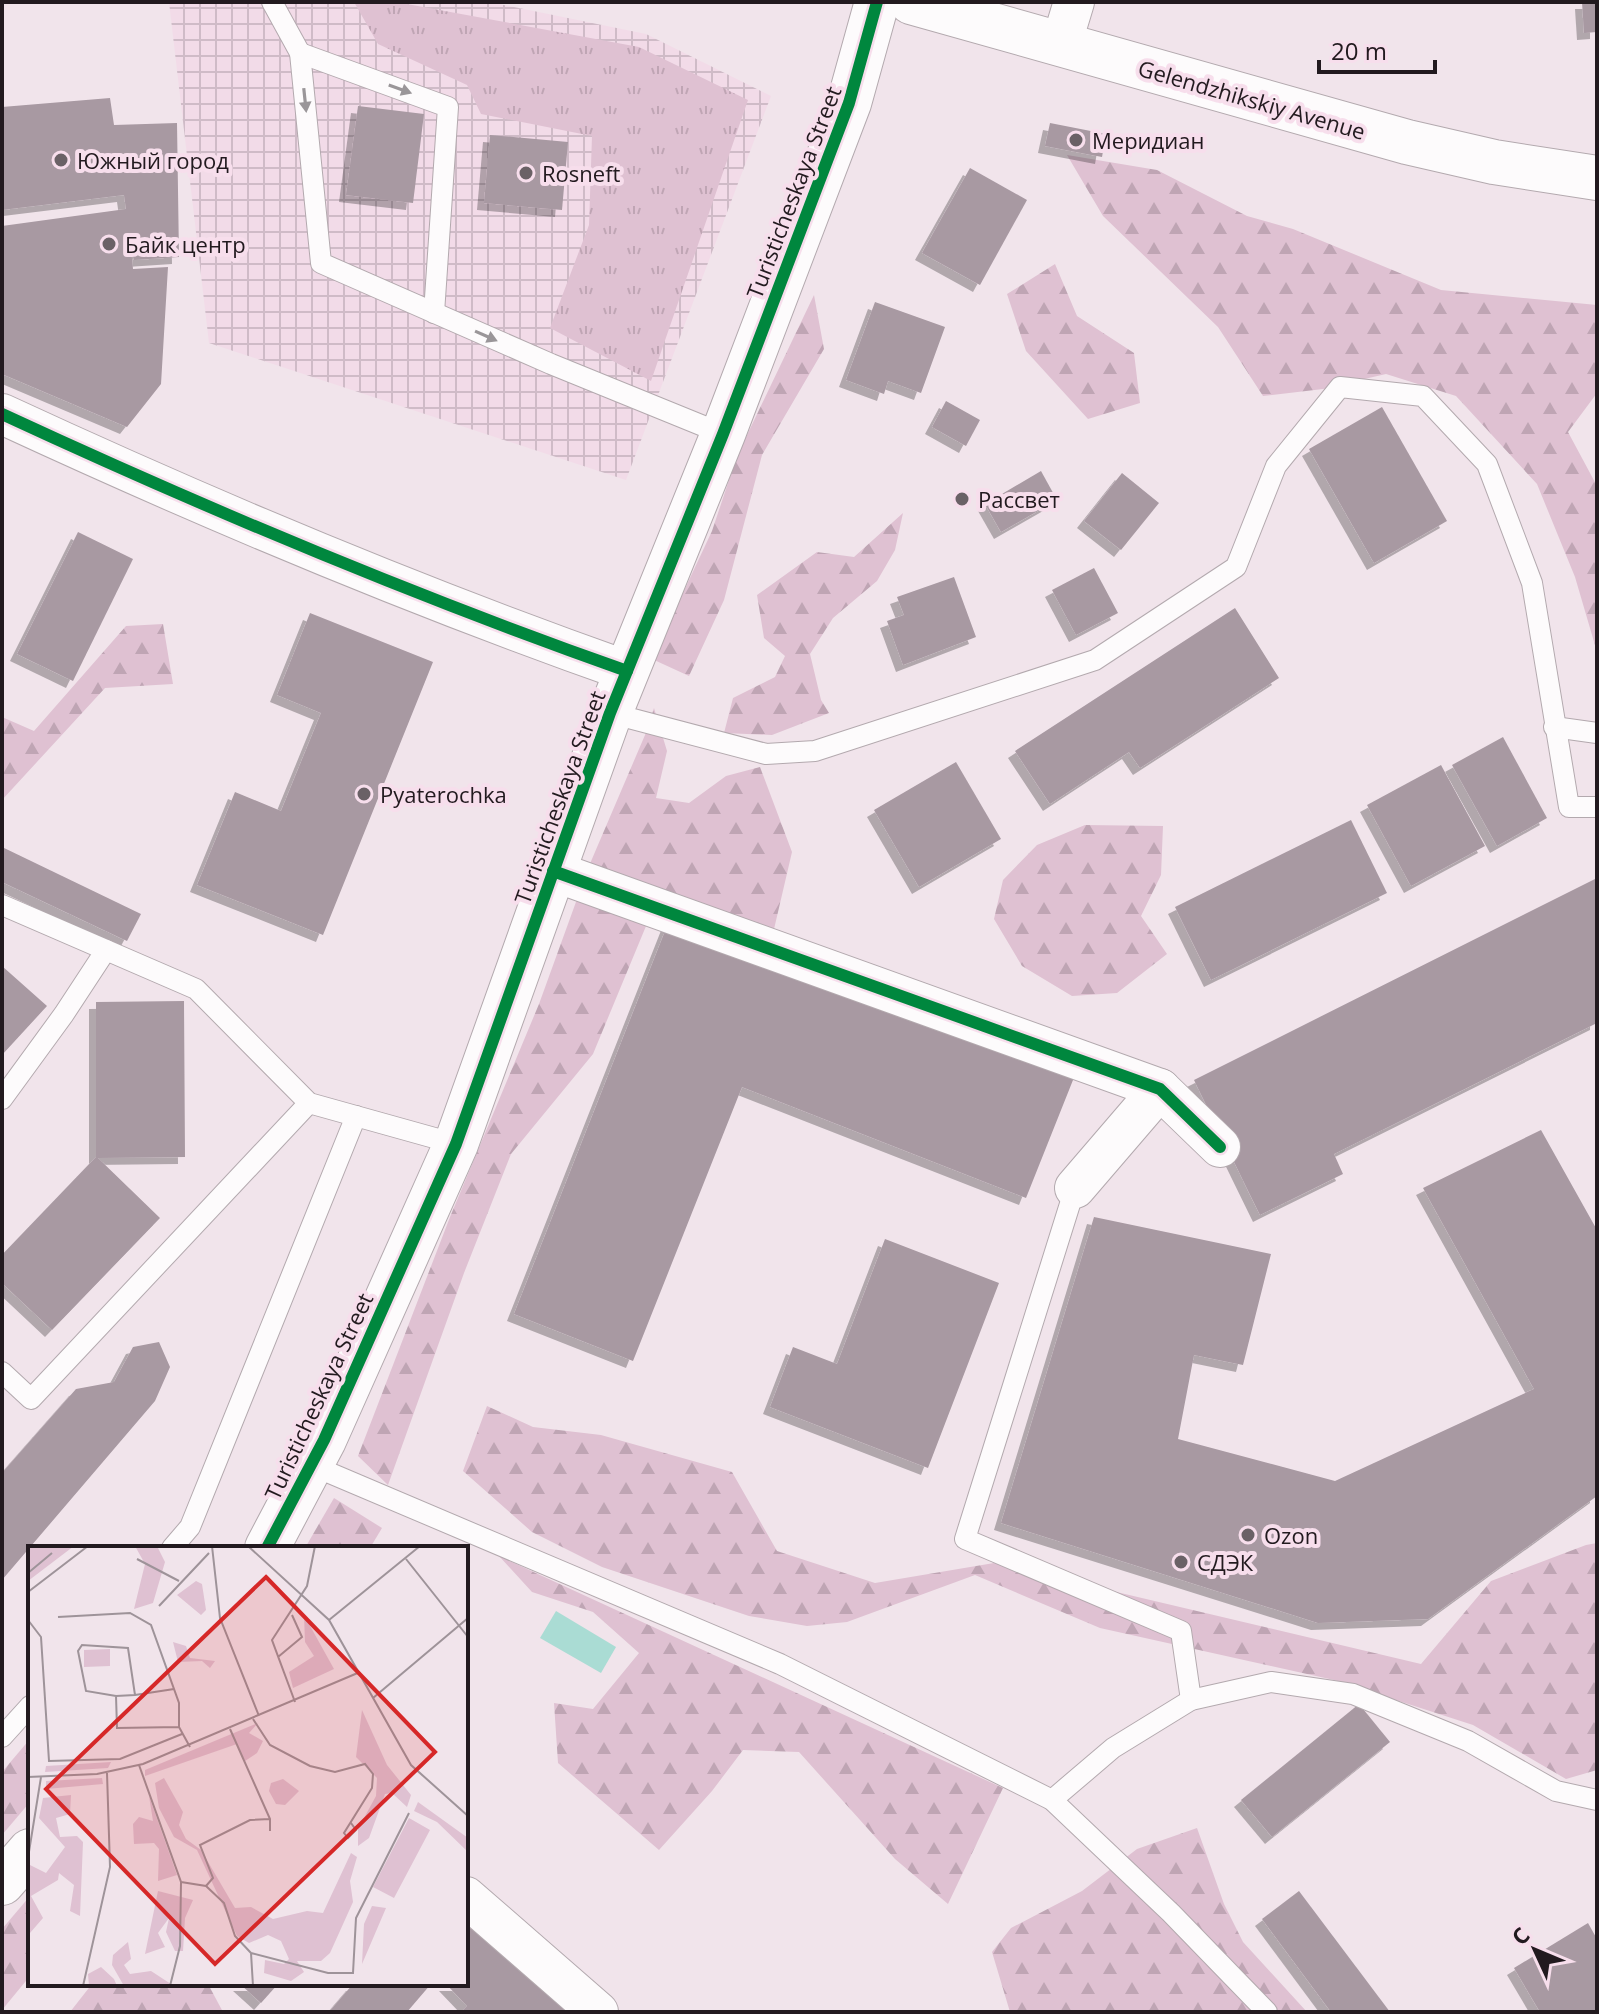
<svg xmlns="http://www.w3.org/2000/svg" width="1599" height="2014" viewBox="0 0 1599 2014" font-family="'Open Sans',sans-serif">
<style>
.industrial{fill:url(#industrial-grid)}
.grass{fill:url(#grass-tufts)}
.forest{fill:url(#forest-firs)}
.water{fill:#aadcd4}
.building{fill:#a899a2;filter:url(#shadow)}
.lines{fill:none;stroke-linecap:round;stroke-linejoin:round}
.service-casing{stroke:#b3a9ae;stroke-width:22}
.minor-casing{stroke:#b3a9ae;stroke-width:42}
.tertiary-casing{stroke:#b3a9ae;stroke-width:46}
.primary-casing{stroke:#b3a9ae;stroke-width:46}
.service{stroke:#fdfbfc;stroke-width:20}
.minor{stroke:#fdfbfc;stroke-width:40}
.tertiary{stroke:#fdfbfc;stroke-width:44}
.primary{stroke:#fdfbfc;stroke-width:44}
.cycleway-casing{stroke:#f7deec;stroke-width:17}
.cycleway{stroke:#00873e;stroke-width:12}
.oneway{fill:#9a9699}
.poi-dot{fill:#6a6166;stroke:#f7deec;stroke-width:3}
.labels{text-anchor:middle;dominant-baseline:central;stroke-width:8;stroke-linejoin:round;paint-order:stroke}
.street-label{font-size:22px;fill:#221a1f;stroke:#f7deec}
.poi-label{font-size:22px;fill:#221a1f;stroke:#f7deec;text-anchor:start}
.inset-road{fill:none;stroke:#9e9399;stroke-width:2}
.view{fill:#d62828;fill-opacity:0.15;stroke:#d62828;stroke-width:4}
.inset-edge{fill:none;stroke:#221a1f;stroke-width:4}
</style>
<defs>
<pattern id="industrial-grid" width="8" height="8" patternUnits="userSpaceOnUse" patternTransform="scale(2)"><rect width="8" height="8" fill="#f2dbe8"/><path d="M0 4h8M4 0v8" fill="none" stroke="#cfbbc7"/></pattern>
<pattern id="grass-tufts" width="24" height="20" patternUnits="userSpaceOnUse" patternTransform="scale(2)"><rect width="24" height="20" fill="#dfc1d2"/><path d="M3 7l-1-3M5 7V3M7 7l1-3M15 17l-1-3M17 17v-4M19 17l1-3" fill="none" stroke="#bfa5b4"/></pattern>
<pattern id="forest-firs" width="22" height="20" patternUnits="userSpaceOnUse" patternTransform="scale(2)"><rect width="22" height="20" fill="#dfc1d2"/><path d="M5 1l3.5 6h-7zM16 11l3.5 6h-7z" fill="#bfa5b4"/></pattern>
<filter id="shadow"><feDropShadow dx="-7" dy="7" stdDeviation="0" flood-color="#0004"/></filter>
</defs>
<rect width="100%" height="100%" fill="#f1e4eb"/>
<path class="industrial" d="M169,2H489L646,34L771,96L626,480L209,343Z"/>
<path class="grass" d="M354,2H396L639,47L748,100L651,381L550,328L589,225L592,136L481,114L467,85L378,44Z"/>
<g class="forest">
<path d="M1067,155L1157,170L1247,216L1293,229L1441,290L1597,305V393L1568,432L1597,486V652L1575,577L1537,484L1456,396L1386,374L1347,383L1340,387L1263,396L1218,327L1103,216Z"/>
<path d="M1055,264L1077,316L1134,353L1140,403L1088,419L1026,351L1007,294Z"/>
<path d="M814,295L824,349L762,455L724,600L689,676L652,659L712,531L737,456Z"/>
<path d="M903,513L895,550L877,581L833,618L810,654L821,700L829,713L772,735L724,733L733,698L775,677L785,656L764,638L757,595L817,552L854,557Z"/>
<path d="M163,624L173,684L105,688L2,800V717L34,731L126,626Z"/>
<path d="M654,708L667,751L656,798L689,803L726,776L760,767L792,852L771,942L656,902L593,1054L511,1154L464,1273L388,1485L358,1456L450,1217L539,1004L589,866L645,735Z"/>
<path d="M1085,825L1163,826L1161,875L1141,916L1167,954L1117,993L1072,996L1022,966L994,919L1003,880L1037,845Z"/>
<path d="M487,1406L533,1427L601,1435L732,1472L777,1551L875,1583L994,1563L1421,1664L1491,1581L1586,1545L1597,1543V1770L1566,1779L1473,1725L1334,1680L1100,1628L975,1575L847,1622L807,1626L749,1616L602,1567L532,1532L463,1471Z"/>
<path d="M334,1498L382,1528L370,1548H305Z"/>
<path d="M499,1556L1003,1788L948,1904L895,1859L799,1752L743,1750L712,1791L659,1850L558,1763L554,1703L593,1709L639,1653L593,1612L532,1592Z"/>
<path d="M30,1739V1802L2,1835V1772Z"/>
<path d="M1197,1828L1224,1904L1243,1942L1307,2012H1010L992,1952L1011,1928L1082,1891L1137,1849Z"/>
<path d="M30,1896V1976L2,2010V1929Z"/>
<path d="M92,1984H208L223,2012H70Z"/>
</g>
<path class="water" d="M556,1611L616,1647L601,1673L540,1638Z"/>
<g class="building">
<path d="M1582,2H1597V32L1584,33Z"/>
<path d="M110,98L114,125L177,123L179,257L134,260L131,249L133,269L168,267L161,384L127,427L2,374V226L126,209L124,195L2,210V107Z"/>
<path d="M358,106L424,114L413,203L346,195Z"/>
<path d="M1050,123L1106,134L1102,157L1045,146Z"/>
<path d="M490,135L568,142L562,210L484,203Z"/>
<path d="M970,168L1027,200L980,285L922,253Z"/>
<path d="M875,302L945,327L921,393L888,381L884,394L846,380Z"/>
<path d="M946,401L980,420L966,446L932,427Z"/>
<path d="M1382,407L1447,521L1374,563L1309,449Z"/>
<path d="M1041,471L1057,500L1001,532L985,504Z"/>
<path d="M1122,473L1159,503L1121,550L1084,521Z"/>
<path d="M78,532L133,559L73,681L17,654Z"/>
<path d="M1094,568L1118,613L1076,635L1052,590Z"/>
<path d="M954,577L976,637L903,665L887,621L904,615L897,597Z"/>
<path d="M1235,608L1279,678L1140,768L1129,752L1050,804L1015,751Z"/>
<path d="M310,613L433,662L323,935L197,885L235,792L281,811L321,713L277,695Z"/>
<path d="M1503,737L1547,818L1497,846L1452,765Z"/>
<path d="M956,762L1001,839L919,887L874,810Z"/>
<path d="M1441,765L1485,846L1411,886L1367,805Z"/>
<path d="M1351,820L1387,893L1211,980L1175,907Z"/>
<path d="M2,847L141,914L127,941L2,882Z"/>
<path d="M1597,878V1023L1334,1154L1343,1174L1260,1215L1194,1080Z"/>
<path d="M671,916L1075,1075L1026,1198L742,1087L633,1361L514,1314Z"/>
<path d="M2,966L47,1006L2,1055Z"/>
<path d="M184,1001L185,1157L98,1158L160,1218L52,1330L2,1283V1255L96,1157V1002Z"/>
<path d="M1541,1130L1597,1230V1496L1428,1619L1318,1623L1001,1523L1094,1217L1271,1254L1243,1365L1194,1355L1178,1439L1335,1481L1534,1389L1423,1188Z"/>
<path d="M885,1239L999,1283L928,1468L770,1407L793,1347L837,1364Z"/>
<path d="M159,1342L170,1367L155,1401L2,1580V1473L76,1389L114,1382L133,1347Z"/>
<path d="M1359,1704L1390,1742L1272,1837L1241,1800Z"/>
<path d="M1299,1891L1390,2012H1331L1262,1919Z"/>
<path d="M1588,1923L1597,1939V2012H1540L1514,1968Z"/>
<path d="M473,1925L576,2012H461L467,2006L446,1984H466V1934Z"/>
<path d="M240,1984H278L261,2003Z"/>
<path d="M353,1984H431L407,2012H329Z"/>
</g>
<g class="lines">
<defs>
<g id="service">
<path d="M272,2L300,53L321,263L551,364L723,434"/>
<path d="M300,53L448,107L434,313"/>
<path d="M610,713L766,754L815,751L1095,660L1236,567L1276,466L1340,387L1423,396L1487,464L1532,583L1569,807H1597"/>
<path d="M1554,727L1597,733"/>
<path d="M2,905L196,989L309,1103L456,1144"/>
<path d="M2,1099L64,1014L106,950"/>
<path d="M1075,1188L965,1539L1181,1631L1191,1700"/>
<path d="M2,1372L31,1399L309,1103"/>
<path d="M311,1465L780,1664L1052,1800L1171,1913L1267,2012"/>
<path d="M172,1548L190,1527L356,1116"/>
<path d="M2,1737L30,1706"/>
<path d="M1052,1800L1113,1748L1191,1700L1271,1682L1353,1694L1468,1741L1556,1791L1597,1800"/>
</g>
<g id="minor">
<path d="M1061,45L1074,2"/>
<path d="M2,414C207,509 414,596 627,671"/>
<path d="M553,871L1160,1089L1220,1147"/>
<path d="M1075,1188L1160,1089"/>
<path d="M466,1897L598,2012"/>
</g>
<g id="tertiary">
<path d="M267,1548L324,1440L456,1144L610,713L723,434L849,103L877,2"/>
<path d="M2,1883L30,1851"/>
</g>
<path id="primary" d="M911,2L1407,142L1494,162L1597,178"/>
</defs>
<use href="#service" class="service-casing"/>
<use href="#minor" class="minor-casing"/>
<use href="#tertiary" class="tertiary-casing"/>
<use href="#primary" class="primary-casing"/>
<use href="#service" class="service"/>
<use href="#minor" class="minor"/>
<use href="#tertiary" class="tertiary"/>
<use href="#primary" class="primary"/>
<defs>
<g id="cycleway">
<path d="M2,414C207,509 414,596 627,671"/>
<path d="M553,871L1160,1089L1220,1147"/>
<path d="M267,1548L324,1440L456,1144L610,713L723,434L849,103L877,2"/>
</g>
</defs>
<use href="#cycleway" class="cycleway-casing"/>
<use href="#cycleway" class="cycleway"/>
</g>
<defs><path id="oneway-solid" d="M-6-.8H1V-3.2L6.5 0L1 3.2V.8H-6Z" transform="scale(2)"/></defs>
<g class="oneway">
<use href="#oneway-solid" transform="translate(400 89) rotate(20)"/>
<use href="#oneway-solid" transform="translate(305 100) rotate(84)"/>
<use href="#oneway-solid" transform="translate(486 336) rotate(24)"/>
</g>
<g class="poi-dot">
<circle cx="1076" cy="140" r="8"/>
<circle cx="61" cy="160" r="8"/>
<circle cx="526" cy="173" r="8"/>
<circle cx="109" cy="244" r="8"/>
<circle cx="962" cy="499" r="8"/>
<circle cx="364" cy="794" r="8"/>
<circle cx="1248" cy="1535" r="8"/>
<circle cx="1181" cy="1562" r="8"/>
</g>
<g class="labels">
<g class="street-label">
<text transform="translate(1252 99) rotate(16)">Gelendzhikskiy Avenue</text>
<text transform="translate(793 192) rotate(-69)">Turisticheskaya Street</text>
<text transform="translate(559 797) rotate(-70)">Turisticheskaya Street</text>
<text transform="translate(318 1396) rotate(-65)">Turisticheskaya Street</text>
</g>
<g class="poi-label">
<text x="1092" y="140">Меридиан</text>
<text x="77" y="160">Южный город</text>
<text x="542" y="173">Rosneft</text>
<text x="125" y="244">Байк центр</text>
<text x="978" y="499">Рассвет</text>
<text x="380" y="794">Pyaterochka</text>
<text x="1264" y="1535">Ozon</text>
<text x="1197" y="1562">СДЭК</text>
</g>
</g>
<g transform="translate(28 1546)">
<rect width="440" height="440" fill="#f1e4eb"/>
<path d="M276,69L306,123L265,142L261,126L286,110L277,96Z" fill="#dfc1d2"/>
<path d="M107,0H129L137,16L125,57L106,63L117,18ZM168,35L174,38L178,64L173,69L149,49ZM145,96L158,100L162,112L187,115L182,122L174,115L150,116ZM334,164L359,219L383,249L379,261L364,247L357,248L341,292L330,300V283L348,250L349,232L328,211ZM230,177L221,187L235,195L229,207L217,215L209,198L117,230V224ZM83,216L80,222L17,226L18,220ZM74,232L75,238L18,243V235ZM136,232L155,266L151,279L158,293L173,304L207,362L223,361L245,373L279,365L295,367L323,307L329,311L322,335L325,356L302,407L293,415H269L276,426L263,435L236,427L237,414L256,418L261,413L253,395L240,389L221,397L209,390L169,304L146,291L131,262L127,237ZM255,233L271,245L257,259L248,258L241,245L243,237ZM43,249L42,268L28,272L32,291L49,290L55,296L52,370L42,365L46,339L31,327L30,334L3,350L15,372L2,387V319L18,327L37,301L11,272L15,252ZM121,250L149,329L130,335L131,303L126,297L106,298L105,278L111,271L125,275ZM390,256L440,292V306L409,276L386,265ZM381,272L402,284L366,352L345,341ZM130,345L165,354L157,372L155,405H147L138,386L141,372L130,387L137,401L117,408ZM344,360L358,362L334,418L336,378ZM100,396L103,413L96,419L102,428L123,425L146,440H96L84,419L85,409ZM73,421L86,433L89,440H61L60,428Z" fill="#dfc1d2"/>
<path d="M0,0H46L0,35ZM82,103V120L56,121V104Z" fill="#dfc1d2"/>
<path class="inset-road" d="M184,0L192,72L231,170M220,0L301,74L383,219L440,270M109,13L151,35M378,13L440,91M0,27L24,7M0,46L60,0M131,60L181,7M30,71L102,67L123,79L151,157V181L162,201M0,74L13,91L21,215L92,213L154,188M301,74L392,0M250,111L274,91L264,69M107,149L100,102L54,99L50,105L58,145L88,150L107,149L146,143M88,150L89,182L151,181M345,152L440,72M267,156L244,94L279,40L287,0M225,173L242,199L282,220L307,226L337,218L345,228L344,242L316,287L320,292L328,284L323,277M202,183L242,273V285M111,219L153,336L152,400L142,440M0,231L69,228L115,218L332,126M0,312L13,231M153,336L178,340L196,357L207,390L223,407L225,440M178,340L185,332L172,299L222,274L242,273M223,407L300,427H325L328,372L381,267M55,440L82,321L79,227"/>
<path class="view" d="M238,31L407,206L187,418L18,243Z"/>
<rect width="440" height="440" class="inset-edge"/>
</g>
<rect width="1599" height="2014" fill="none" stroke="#221a1f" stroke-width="8"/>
<g transform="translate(1535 1950) rotate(314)" stroke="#f7deec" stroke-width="6" paint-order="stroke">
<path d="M0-6L14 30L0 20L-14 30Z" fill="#221a1f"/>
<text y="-12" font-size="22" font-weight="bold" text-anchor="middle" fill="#221a1f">С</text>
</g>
<path d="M1319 60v12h116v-12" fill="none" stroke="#221a1f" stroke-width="4"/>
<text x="1331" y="60" font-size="24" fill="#221a1f" stroke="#f7deec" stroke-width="6" paint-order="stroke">20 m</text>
</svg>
